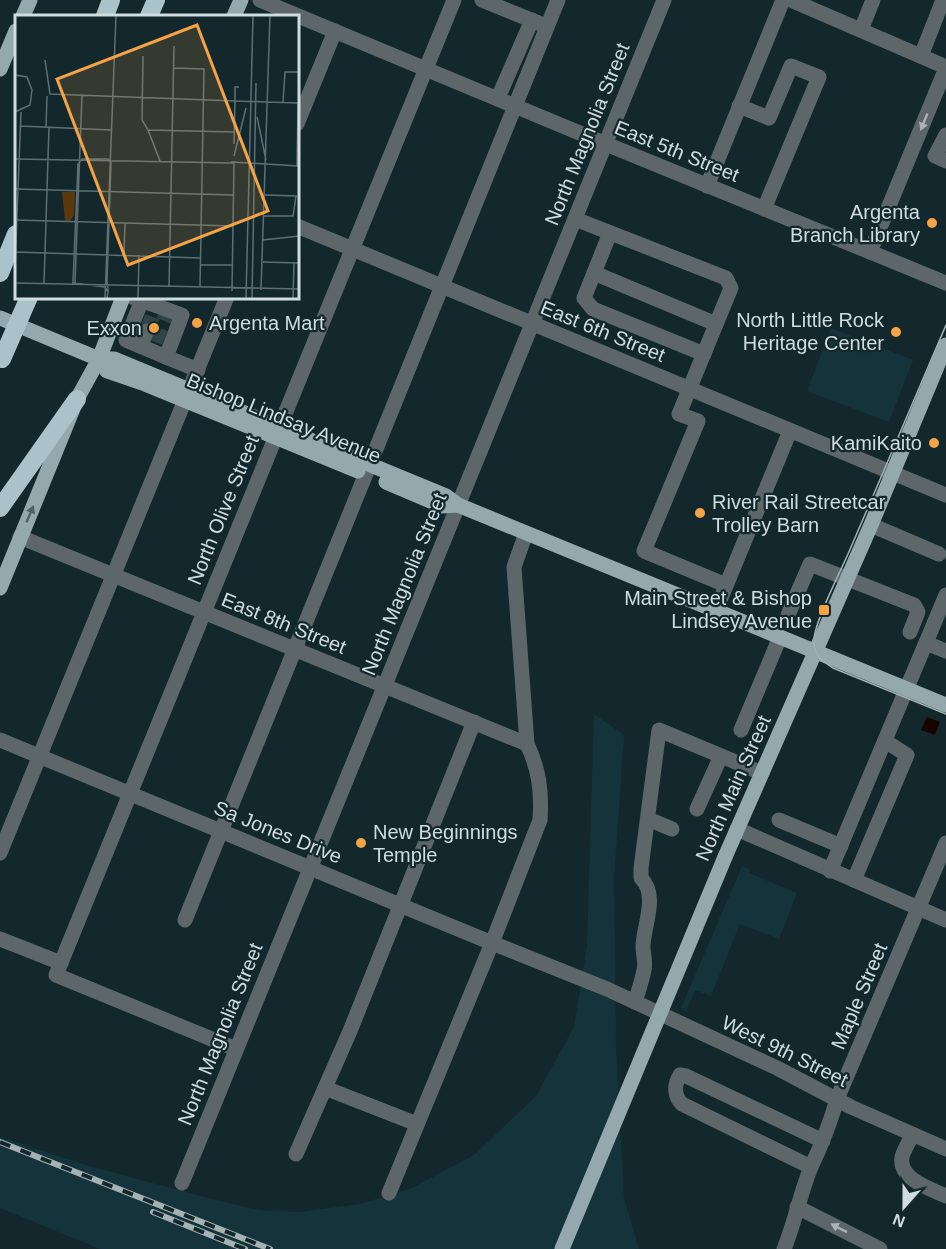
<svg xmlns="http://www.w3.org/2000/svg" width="946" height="1249" viewBox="0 0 946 1249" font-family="Helvetica,sans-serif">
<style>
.built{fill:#15333a}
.water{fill:#180500}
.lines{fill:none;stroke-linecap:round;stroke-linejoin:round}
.minor-tunnel{stroke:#2f4348;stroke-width:15;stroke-dasharray:15 8;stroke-linecap:butt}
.minor{stroke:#5d6669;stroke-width:15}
.major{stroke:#94a9ae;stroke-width:15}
.highway{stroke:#aac3ca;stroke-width:18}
.tram{stroke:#a4b2b6;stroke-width:1.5}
.rail-casing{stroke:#a4b2b6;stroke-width:6}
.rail{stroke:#13282d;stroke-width:4;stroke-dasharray:11;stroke-linecap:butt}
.major-bridge{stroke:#94a9ae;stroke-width:15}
.highway-bridge{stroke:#aac3ca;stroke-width:18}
.oneway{fill:#a8b3b6}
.oneway2{fill:#4d6267}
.poi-dot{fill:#f5a345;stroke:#13282d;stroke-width:2}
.labels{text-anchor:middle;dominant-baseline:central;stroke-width:4.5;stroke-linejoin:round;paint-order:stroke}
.street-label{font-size:20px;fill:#d0dce0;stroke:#13282d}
.poi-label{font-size:20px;fill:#d0dce0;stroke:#13282d;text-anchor:end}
.inset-road{fill:none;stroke:#5f7075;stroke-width:1.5}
.view{fill:#f5a345;fill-opacity:0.15;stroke:#f5a345;stroke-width:3}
.inset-edge{fill:none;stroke:#d0dce0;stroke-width:3}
</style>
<rect width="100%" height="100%" fill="#13282d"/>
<g class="built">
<path d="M831,328L913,360L889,422L807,391Z"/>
<path d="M594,714L624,735L614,878L616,1049L624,1198L639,1249H100L0,1208V1137L89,1166L208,1198L259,1210L299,1212L360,1204L412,1188L474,1155L536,1096L574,1027L587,946Z"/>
<path d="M742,866L749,869V873L797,893L779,939L740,924L711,996L695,990L686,1012L681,1008Z"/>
</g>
<path class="water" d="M927,717L940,722L935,735L921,730Z"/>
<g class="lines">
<g class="minor-tunnel">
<path d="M147,331L153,315"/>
<path d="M155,342L167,313"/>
</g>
<g class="minor">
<path d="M260,0L606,144L946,283"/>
<path d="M482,0L541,24"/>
<path d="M791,0L946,67"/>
<path d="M861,30L873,0"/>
<path d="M921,56L943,0"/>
<path d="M498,98L532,20"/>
<path d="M739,106L769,118L791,66L819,77L764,209"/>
<path d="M297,124L335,31"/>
<path d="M946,135L935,156L946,161"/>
<path d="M707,186L783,0"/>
<path d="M575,219L726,278L731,288L679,414L698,421L644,551L726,585"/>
<path d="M297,226L946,495"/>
<path d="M610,233L584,298L593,309L704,354"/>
<path d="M870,252L946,68"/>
<path d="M594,273L716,324"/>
<path d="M132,297L182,315L166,357L126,340L142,300"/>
<path d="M140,346L147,331"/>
<path d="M166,357L198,370"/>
<path d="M871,525L939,554"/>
<path d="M526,533L514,567L527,744"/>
<path d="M20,537L527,744C539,769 542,792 540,820L492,943L389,1193"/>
<path d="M716,610L790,431"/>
<path d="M788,615L810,564L914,605L918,612L910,632"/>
<path d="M926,643L946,651"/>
<path d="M741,730L780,637"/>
<path d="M0,740L492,943L607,989L777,1068L851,1107L946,1149"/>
<path d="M697,809L721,756"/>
<path d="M648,819L672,829"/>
<path d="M779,820L841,846"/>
<path d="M737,829L946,920"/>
<path d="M0,853L227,297"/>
<path d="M830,871L946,595"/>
<path d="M854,880L907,755L885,741"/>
<path d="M185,920L558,0"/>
<path d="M0,939L61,963"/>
<path d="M635,1002C638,992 642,981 644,970C646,963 643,955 643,947C643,926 659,896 641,878V868L659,730L762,773"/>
<path d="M236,1049L56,975L454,0"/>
<path d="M325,1088L417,1124"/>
<path d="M912,1135C909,1142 904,1150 902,1157C898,1179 931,1189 946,1196"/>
<path d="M823,1141L686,1076L680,1075C674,1085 674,1096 682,1104L811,1167C822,1144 830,1124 837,1099L946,843"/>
<path d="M296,1154L350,1031L474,722"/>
<path d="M182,1183L664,0"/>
<path d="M797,1207L880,1249"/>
<path d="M784,1249C795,1222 800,1194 811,1167"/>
</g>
<g class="major">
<path d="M23,16L30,0"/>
<path d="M234,16L241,0"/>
<path d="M0,69L16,31"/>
<path d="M0,318L99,359H114L446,496L458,505L946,705"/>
<path d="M99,359L107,371L145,384L358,471"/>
<path d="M386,482L442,506L458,505"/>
<path d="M0,588L77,399L99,359L123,297"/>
<path d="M725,857L871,525L946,345"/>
</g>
<g class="highway">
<path d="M105,16L111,0"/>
<path d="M149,16L156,0"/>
<path d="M0,273L16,234"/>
<path d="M0,508L77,399"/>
</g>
<path class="tram" d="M946,325C913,402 881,478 848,554C840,572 814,623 814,640C813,654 822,661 833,668L946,714"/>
<defs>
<g id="rail">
<path d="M0,1142L270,1249"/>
<path d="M153,1212L245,1249"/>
</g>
</defs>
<use href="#rail" class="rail-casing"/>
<use href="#rail" class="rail"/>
<path class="major-bridge" d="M562,1249L725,857"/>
<path class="highway-bridge" d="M2,359L29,297"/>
</g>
<defs><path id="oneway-solid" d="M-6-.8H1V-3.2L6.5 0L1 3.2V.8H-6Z" transform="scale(1.5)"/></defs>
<g class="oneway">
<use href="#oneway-solid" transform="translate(924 122) rotate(112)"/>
<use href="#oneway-solid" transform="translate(839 1228) rotate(-153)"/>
</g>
<use class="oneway2" href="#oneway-solid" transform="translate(30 514) rotate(-67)"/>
<g class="poi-dot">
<circle cx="932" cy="223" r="6"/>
<circle cx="197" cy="323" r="6"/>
<circle cx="154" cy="328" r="6"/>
<circle cx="896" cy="332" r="6"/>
<circle cx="934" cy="443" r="6"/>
<circle cx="700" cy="513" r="6"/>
<rect x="818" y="604" width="12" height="12" rx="3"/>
<circle cx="361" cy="843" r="6"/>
</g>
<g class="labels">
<g class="street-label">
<text transform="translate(587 134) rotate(-68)">North Magnolia Street</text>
<text transform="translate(677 151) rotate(22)">East 5th Street</text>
<text transform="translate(603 331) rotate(22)">East 6th Street</text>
<text transform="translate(284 418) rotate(22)">Bishop Lindsay Avenue</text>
<text transform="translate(223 510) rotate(-68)">North Olive Street</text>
<text transform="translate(404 584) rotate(-68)">North Magnolia Street</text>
<text transform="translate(284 623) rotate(22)">East 8th Street</text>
<text transform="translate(733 788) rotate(-66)">North Main Street</text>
<text transform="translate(278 832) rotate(22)">Sa Jones Drive</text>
<text transform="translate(859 996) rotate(-67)">Maple Street</text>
<text transform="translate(220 1034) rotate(-68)">North Magnolia Street</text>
<text transform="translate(785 1051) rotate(26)">West 9th Street</text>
</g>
<g class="poi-label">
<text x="920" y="212">Argenta<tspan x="920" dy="23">Branch Library</tspan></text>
<text x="884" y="320">North Little Rock<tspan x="884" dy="23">Heritage Center</tspan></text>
<text x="209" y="323" text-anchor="start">Argenta Mart</text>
<text x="142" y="328">Exxon</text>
<text x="922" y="443">KamiKaito</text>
<text x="712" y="502" text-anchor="start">River Rail Streetcar<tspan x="712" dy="23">Trolley Barn</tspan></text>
<text x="812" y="598">Main Street &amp; Bishop<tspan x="812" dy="23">Lindsey Avenue</tspan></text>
<text x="373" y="832" text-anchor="start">New Beginnings<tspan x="373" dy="23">Temple</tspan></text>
</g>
</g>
<g transform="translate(15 15)">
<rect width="284" height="284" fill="#13282d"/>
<path d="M47,177H60L59,200L55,206L50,205Z" fill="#5c380d"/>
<path class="inset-road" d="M128,41L127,105L133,115L219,117M30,45L35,79L220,86V72H224M159,53L189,54L185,271M0,60L12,62L17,75L15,90L0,97M220,86L252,87M252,87L284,88M268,87L270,57H284M242,102L251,145M5,111L96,115M31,112L32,81M133,115L145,146M219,129L220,86M219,141L231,93M0,144L218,148M216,147L251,149M251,149L283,151M282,151L283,88M0,174L218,180M250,180L282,181M249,201H278L281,181M0,205L218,211M248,225L284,221M0,237L186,243M109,240L110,208M248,247L284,248M185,250H217M0,253L6,97M0,268L284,274M29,268L34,112M60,268L67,80M154,272L159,31M246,275L255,0M217,276L219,146M90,283L101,0M92,283L93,277V274L92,266L96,148L93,144H67L63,149L58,268L90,272L93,277M123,283L124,240M231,283L238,0M237,283L241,68M278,283L279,248"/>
<path class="view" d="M182,10L253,196L113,250L42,64Z"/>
<rect width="284" height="284" class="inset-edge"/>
</g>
<g transform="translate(904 1207) rotate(201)" stroke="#13282d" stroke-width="4.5" paint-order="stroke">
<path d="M0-4.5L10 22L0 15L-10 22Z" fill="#d0dce0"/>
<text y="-9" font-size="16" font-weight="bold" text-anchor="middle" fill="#d0dce0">N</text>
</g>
</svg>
